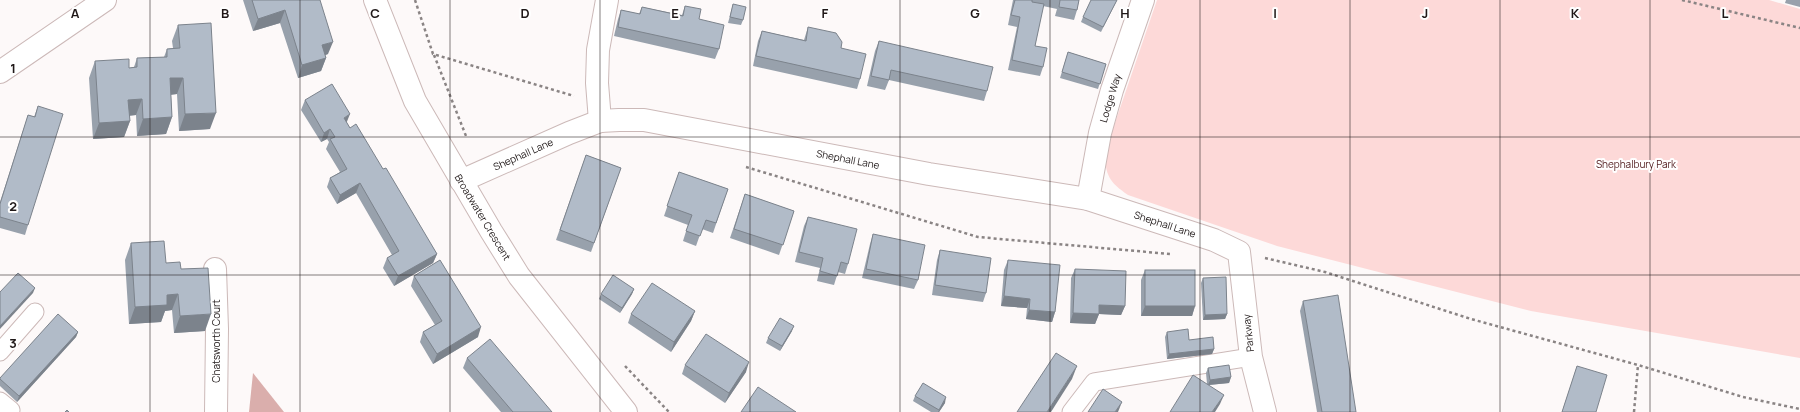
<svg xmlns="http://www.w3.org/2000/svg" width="1800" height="412" viewBox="0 0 1800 412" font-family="Manrope,sans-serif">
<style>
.green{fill:#fdd9d8}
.forest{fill:#daaeac}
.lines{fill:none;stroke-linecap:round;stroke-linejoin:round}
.service-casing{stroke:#ccb9b8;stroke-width:19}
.minor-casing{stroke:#ccb9b8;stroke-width:24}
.tertiary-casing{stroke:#ccb9b8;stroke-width:24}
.path{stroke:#8a8484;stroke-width:2.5;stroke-dasharray:3 3;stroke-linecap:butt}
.service{stroke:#fff;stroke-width:17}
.minor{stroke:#fff;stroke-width:22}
.tertiary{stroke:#fff;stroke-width:22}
.wall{fill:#98a1ac}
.shaded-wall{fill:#7c838c}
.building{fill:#b1bbc8;stroke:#7c838c}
.grid{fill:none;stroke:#1f1818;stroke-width:1;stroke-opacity:0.55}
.labels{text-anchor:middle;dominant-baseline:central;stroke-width:4;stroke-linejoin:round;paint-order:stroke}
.street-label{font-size:10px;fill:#1f1818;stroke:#fff}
.park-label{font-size:10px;fill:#521c1e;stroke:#fff}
.grid-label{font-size:13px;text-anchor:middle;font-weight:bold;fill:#1f1818;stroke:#fff;stroke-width:4;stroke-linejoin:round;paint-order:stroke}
</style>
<rect width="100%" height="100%" fill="#fdf9f9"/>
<path class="green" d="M1157,0H1769L1800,9V358L1531,311L1277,246L1128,195C1109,182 1105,175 1105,152Z"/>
<path class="forest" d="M253,373L284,412H249Z"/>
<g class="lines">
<defs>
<g id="service">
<path d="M0,352L35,312"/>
<path d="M0,401L11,410"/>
<path d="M1071,412L1094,382L1251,357"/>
</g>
<g id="minor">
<path d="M600,121L597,83L598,50L607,0"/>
<path d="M461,181L569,133L600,121L619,120H644L929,174L1088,199L1214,240L1239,252L1251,357L1265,412"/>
<path d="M1088,199L1100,133L1112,90L1143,0"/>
<path d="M215,269L217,329L216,412"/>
</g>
<g id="tertiary">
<path d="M375,0L415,101L491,231L519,276L626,412"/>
<path d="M0,72L105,0"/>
</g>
</defs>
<use href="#service" class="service-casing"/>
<use href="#minor" class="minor-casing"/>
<use href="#tertiary" class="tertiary-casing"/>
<g class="path">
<path d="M415,0L433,54L574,96"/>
<path d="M1682,0L1800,28"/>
<path d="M434,55L466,136"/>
<path d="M746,167L978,237L1170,254"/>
<path d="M1265,258L1325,272L1471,319L1638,365L1743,397L1800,409"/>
<path d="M625,366L669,412"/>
<path d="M1634,412L1638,365"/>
</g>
<use href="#service" class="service"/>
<use href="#minor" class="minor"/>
<use href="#tertiary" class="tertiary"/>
</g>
<g class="wall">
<path d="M243,0H320L328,54L325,55L326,58L321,71L298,78L280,23L253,31Z"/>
<path d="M1013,0H1079L1077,10L1074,20L1055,16L1057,9L1043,6L1035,46L1043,67L1040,76L1008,70L1017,27L1008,25Z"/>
<path d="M1117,0L1101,32L1081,22L1083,17Z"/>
<path d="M1786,0H1800V7L1785,3Z"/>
<path d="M733,4L743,20L741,25L728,23Z"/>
<path d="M685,6L699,19L719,49L715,59L614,36L618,19L621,10L639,14L642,7L682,15Z"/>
<path d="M178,25L210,129L179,131L177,94L171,95L172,117L166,134L137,136L136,115L129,116L130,121L124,137L93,139L89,78L95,61L129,68L134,67L137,58L164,57L167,49L173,48L172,41Z"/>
<path d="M808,27L841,48L860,79L857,89L753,66L758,41L762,31L804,40Z"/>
<path d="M879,41L987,91L984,101L889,80L885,90L867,86L875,51Z"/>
<path d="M1068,52L1106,64L1098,89L1060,78Z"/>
<path d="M305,100L347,123L350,128L383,169L437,254L433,263L394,286L383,268L387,258L392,255L356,193L337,204L327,187L330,178L340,172L326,149L329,142L327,139L321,142L301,110Z"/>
<path d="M38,106L28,225L25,235L0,228V202L28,115L34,117Z"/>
<path d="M586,155L621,168L591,252L556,240Z"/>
<path d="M679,172L728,189L713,233L702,229L696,246L683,241L688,225L664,216Z"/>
<path d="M745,194L794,211L779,255L730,238Z"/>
<path d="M808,217L848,264L845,274L838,272L834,285L817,281L820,268L795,262L804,226Z"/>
<path d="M873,234L918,280L914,289L862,278L870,244Z"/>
<path d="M131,243L166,263L181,269L205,331L174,333L172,310L165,311L161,322L129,324L125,260Z"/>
<path d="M940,250L986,293L983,302L932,295L937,260Z"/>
<path d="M1008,260L1055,312L1052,322L1026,319L1027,308L1001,306L1004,270Z"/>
<path d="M1075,269L1125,306L1121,315L1099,314L1095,324L1070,323L1071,278Z"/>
<path d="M1145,270L1195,306L1192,316H1141V280Z"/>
<path d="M414,276L478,337L433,364L420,342L423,332L435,325L411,286Z"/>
<path d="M1203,278L1227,314L1225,319L1203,320L1201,283Z"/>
<path d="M634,289L632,294L620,313L599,299L601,294Z"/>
<path d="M1303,301L1356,412H1317L1300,311Z"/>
<path d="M695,311L691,321L671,352L628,323L631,314Z"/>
<path d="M792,331L780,351L766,343L768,338Z"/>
<path d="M78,332L76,337L17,402L0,386V378Z"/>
<path d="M1167,332L1214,349L1212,354L1167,359L1165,337Z"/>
<path d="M467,358L552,412H501L463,368Z"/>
<path d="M685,365L746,372L725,403L682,374Z"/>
<path d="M1577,366L1596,412H1562Z"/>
<path d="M1208,368L1231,377L1229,383L1209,385L1220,404L1207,384L1206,373Z"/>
<path d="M915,396L945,403L939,412H931L913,401Z"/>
</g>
<g class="shaded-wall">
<path d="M285,10L280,23L253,31L258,19Z"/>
<path d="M333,42L328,54L317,58L322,45Z"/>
<path d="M326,58L321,71L298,78L302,65Z"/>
<path d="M170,78H183L177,94L164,95Z"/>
<path d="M142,99L136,115L122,116L128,100Z"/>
<path d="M216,113L210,129L179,131L185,114Z"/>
<path d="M350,114L346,124L344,118Z"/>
<path d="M172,117L166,134L137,136L143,119Z"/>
<path d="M130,121L124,137L93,139L99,123Z"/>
<path d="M330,129L327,139L321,142L324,133Z"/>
<path d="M360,183L356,193L337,204L340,195Z"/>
<path d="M437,254L433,263L394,286L398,276Z"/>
<path d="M35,288L33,293L0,329V326Z"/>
<path d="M634,289L632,294L620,313L622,308Z"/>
<path d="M178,294L172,310L165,311L161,322L129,324L135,307L167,295Z"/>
<path d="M1004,296L1030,299L1027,308L1001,306Z"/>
<path d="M1099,305L1125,306L1121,315L1099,314L1095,324L1070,323L1073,313Z"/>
<path d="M1145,306H1195L1192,316H1141Z"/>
<path d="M1029,310L1055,312L1052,322L1026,319Z"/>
<path d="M695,311L691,321L671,352L674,342Z"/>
<path d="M211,314L205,331L174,333L180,316Z"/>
<path d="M1227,314L1225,319L1203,320L1205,315Z"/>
<path d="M794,326L792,331L780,351L782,346Z"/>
<path d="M481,327L478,337L433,364L437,354Z"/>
<path d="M78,332L76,337L17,402L19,396Z"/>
<path d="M1214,349L1212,354L1167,359L1169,354Z"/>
<path d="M749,362L746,372L725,403L729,393Z"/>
<path d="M1077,366L1072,379L1051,412H1047Z"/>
<path d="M1231,377L1229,383L1208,385L1210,380Z"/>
<path d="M1224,395L1220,404L1215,412H1212Z"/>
<path d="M946,397L945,403L939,412H938Z"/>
<path d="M1122,402L1118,412H1115Z"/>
</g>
<g class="building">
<path d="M252,0H320L333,42L322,45L326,58L302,65L285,10L258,19Z"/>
<path d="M1015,0H1032V2L1044,4L1035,46L1047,48L1043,67L1012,60L1020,17L1011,15Z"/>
<path d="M1060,0H1079L1077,10L1059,7Z"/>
<path d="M1091,0H1117L1103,27L1083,17Z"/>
<path d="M733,4L746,7L743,20L730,17Z"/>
<path d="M685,6L701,9L699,19L724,25L719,49L618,27L621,10L640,14L642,7L683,16Z"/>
<path d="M211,23L216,113L185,114L183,78H170L172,117L143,119L142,99L128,100L130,121L99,123L95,61L129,59V68L137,67V58L167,57V49L180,48L178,25Z"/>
<path d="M808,27L836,33L842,42L841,48L866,54L860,79L756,56L762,31L806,41Z"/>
<path d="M879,41L993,67L987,91L891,70L889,80L871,76Z"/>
<path d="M1068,52L1106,64L1100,84L1062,72Z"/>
<path d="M332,84L350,114L344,118L350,128L356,124L383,169L386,168L437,254L398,276L387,258L399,251L360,183L340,195L330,178L347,169L330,139L335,137L330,129L324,133L305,100Z"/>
<path d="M38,106L63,114L28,225L0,217V204L28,115L35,117Z"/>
<path d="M586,155L621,168L594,243L560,230Z"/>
<path d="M679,172L728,189L716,223L706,220L700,236L686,231L692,215L667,206Z"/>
<path d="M745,194L794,211L783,245L734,229Z"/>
<path d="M808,217L857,229L848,264L841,262L837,276L820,271L823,258L799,252Z"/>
<path d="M873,234L925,245L918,280L866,269Z"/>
<path d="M164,241L166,263L180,262L181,269L208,268L211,314L180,316L178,294L167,295V305L135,307L131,243Z"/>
<path d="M940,250L991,258L986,293L935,285Z"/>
<path d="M440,260L481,327L437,354L423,332L442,321L414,276Z"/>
<path d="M1008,260L1060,265L1055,312L1029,310L1030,299L1004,296Z"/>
<path d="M1075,269L1126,271L1125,306L1099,305V314L1073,313Z"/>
<rect x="1145" y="270" width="50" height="36"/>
<path d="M18,273L35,288L0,326V292Z"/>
<path d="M613,275L634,289L622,308L601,294Z"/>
<path d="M1226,277L1227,314L1205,315L1203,278Z"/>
<path d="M652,283L695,311L674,342L631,314Z"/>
<path d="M1338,295L1356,412H1322L1303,301Z"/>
<path d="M58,314L78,332L19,396L0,379V378Z"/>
<path d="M780,318L794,326L782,346L768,338Z"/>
<path d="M1188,329L1189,340L1213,337L1214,349L1169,354L1167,332Z"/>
<path d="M706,334L749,362L729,393L685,365Z"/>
<path d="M490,339L552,412H513L467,358Z"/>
<path d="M1056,353L1077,366L1047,412H1017Z"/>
<path d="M1229,365L1231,377L1210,380L1208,368Z"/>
<path d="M1577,366L1607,375L1596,412H1562Z"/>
<path d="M1193,375L1224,395L1212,412H1170Z"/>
<path d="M923,383L946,397L939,410L915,396Z"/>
<path d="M758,387L796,412H741Z"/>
<path d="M1103,389L1122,402L1115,412H1088Z"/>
<path d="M67,410L69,412H65Z"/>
</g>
<path class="grid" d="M150,0V412M300,0V412M450,0V412M600,0V412M750,0V412M900,0V412M1050,0V412M1200,0V412M1350,0V412M1500,0V412M1650,0V412M0,137H1800M0,275H1800"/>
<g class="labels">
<g class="street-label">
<text transform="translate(1110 98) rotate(-73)">Lodge Way</text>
<text transform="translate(523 154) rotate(-24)">Shephall Lane</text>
<text transform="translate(848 159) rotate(11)">Shephall Lane</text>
<text transform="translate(483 217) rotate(59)">Broadwater Crescent</text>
<text transform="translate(1165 224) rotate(18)">Shephall Lane</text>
<text transform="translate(1248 333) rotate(-96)">Parkway</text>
<text transform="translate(216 341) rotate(-90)">Chatsworth Court</text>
</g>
<g class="park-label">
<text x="1636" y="164">Shephalbury Park</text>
</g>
</g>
<g class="grid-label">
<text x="75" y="18">A</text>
<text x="225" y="18">B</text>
<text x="375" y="18">C</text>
<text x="525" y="18">D</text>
<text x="675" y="18">E</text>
<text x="825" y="18">F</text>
<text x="975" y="18">G</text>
<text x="1125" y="18">H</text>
<text x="1275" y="18">I</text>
<text x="1425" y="18">J</text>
<text x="1575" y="18">K</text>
<text x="1725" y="18">L</text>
<text x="13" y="73">1</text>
<text x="13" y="211">2</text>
<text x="13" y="348">3</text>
</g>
</svg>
